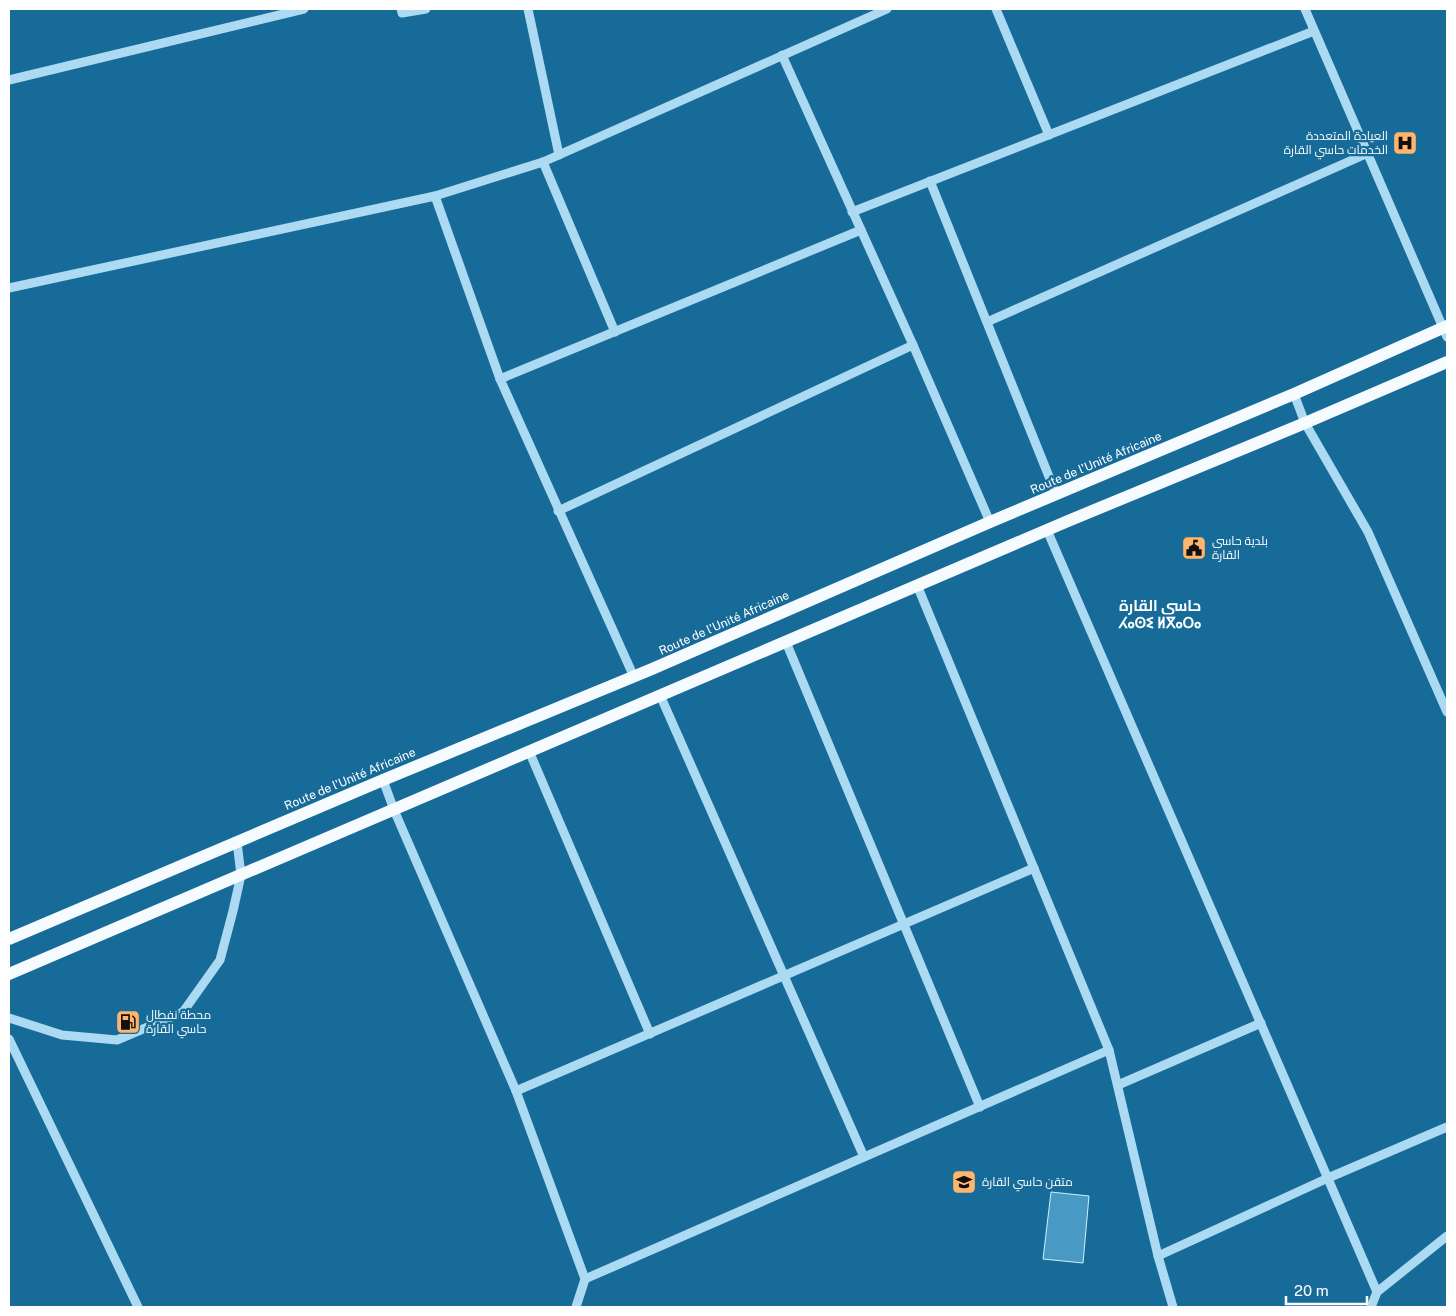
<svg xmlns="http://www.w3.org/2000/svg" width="1456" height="1316" viewBox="0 0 1456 1316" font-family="'Public Sans',Cairo,'Noto Sans Tifinagh',sans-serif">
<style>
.building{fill:#4899c3;stroke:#d2eefc}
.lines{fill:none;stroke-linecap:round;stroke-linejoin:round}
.minor{stroke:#abdaf2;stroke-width:9}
.major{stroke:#f5fbff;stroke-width:12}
.labels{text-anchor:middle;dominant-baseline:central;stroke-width:4.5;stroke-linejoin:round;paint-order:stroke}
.poi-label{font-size:12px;fill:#fff;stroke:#176b99;text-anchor:start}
.street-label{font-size:12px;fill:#fff;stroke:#176b99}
.quarter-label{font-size:15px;font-weight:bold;fill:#fff;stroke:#176b99}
</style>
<rect width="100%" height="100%" fill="#176b99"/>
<path class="building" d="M1051,1192L1089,1196L1083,1263L1043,1259Z"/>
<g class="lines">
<g class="minor">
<path d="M401,9L402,13L426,9"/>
<path d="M528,9L559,155"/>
<path d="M996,9L1049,135"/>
<path d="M1305,9L1447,337"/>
<path d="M782,55L913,345L990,522"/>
<path d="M9,80L304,9"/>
<path d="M543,162L615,332"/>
<path d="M930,181L1056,494"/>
<path d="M435,196L500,379L634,677"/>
<path d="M852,212L1314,31"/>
<path d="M9,288L435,196L543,162L887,9"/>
<path d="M987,322L1368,153"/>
<path d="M500,379L861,230"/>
<path d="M1294,394L1305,423L1368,532L1447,712"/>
<path d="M558,511L913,345"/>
<path d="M1047,530L1377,1292"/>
<path d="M917,585L1109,1050L1158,1256L1173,1307"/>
<path d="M786,642L980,1107"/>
<path d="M660,695L864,1157"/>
<path d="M529,751L650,1034"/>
<path d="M383,780L394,810L516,1091L585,1279L576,1307"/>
<path d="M9,1018L62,1035L117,1040L183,1012L220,960L233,911L241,875L237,842"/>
<path d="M9,1039L138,1307"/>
<path d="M1118,1085L1261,1023"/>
<path d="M516,1091L1034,868"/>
<path d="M1158,1256L1328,1178L1447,1127"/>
<path d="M585,1279L1109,1050"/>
<path d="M1371,1307L1377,1292L1447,1236"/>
</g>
<g class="major">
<path d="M9,939L383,780L652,669L990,522L1294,394L1447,326"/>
<path d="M9,974L1068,521L1305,423L1447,362"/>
</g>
</g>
<defs>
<symbol id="hospital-square" viewBox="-11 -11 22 22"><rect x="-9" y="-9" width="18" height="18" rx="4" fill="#ffb56b" stroke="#176b99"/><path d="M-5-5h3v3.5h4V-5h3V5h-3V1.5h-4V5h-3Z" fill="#111"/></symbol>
<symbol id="civic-square" viewBox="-11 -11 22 22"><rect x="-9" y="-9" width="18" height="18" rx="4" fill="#ffb56b" stroke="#176b99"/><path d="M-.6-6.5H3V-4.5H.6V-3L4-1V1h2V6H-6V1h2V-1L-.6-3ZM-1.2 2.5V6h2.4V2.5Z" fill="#111"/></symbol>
<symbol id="fuel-square" viewBox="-11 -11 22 22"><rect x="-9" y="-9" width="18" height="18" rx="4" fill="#ffb56b" stroke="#176b99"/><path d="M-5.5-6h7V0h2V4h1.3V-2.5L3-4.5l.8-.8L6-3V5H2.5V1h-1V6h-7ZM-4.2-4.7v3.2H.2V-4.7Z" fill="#111"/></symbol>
<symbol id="school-square" viewBox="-11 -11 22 22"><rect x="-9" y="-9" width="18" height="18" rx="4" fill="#ffb56b" stroke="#176b99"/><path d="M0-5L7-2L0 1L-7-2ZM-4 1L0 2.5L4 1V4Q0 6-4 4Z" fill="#111"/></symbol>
</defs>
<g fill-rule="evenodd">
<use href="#hospital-square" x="1391" y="129" width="28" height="28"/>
<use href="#civic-square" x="1180" y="534" width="28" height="28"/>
<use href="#fuel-square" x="114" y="1008" width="28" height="28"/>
<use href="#school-square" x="950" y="1168" width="28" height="28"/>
</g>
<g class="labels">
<g class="poi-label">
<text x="1388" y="136" text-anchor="end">العيادة المتعددة<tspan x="1388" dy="14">الخدمات حاسي القارة</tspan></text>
<text x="1212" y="541">بلدية حاسي<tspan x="1212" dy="14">القارة</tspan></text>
<text x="146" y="1015">محطة نفطال<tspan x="146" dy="14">حاسي القارة</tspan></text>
<text x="982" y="1182">متقن حاسي القارة</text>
</g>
<g class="street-label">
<text transform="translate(1096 463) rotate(-23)">Route de l'Unité Africaine</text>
<text transform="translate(724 623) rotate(-24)">Route de l'Unité Africaine</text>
<text transform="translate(350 779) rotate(-23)">Route de l'Unité Africaine</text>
</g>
<g class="quarter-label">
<text x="1160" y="605">حاسي القارة<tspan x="1160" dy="17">ⵃⴰⵙⵉ ⵍⴳⴰⵔⴰ</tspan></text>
</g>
</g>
<rect width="1456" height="1316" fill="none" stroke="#ffffff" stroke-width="20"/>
<path d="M1286 1296v8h81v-8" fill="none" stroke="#ffffff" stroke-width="2.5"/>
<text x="1294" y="1296" font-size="15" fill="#ffffff" stroke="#176b99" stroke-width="4" paint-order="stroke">20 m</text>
</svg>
